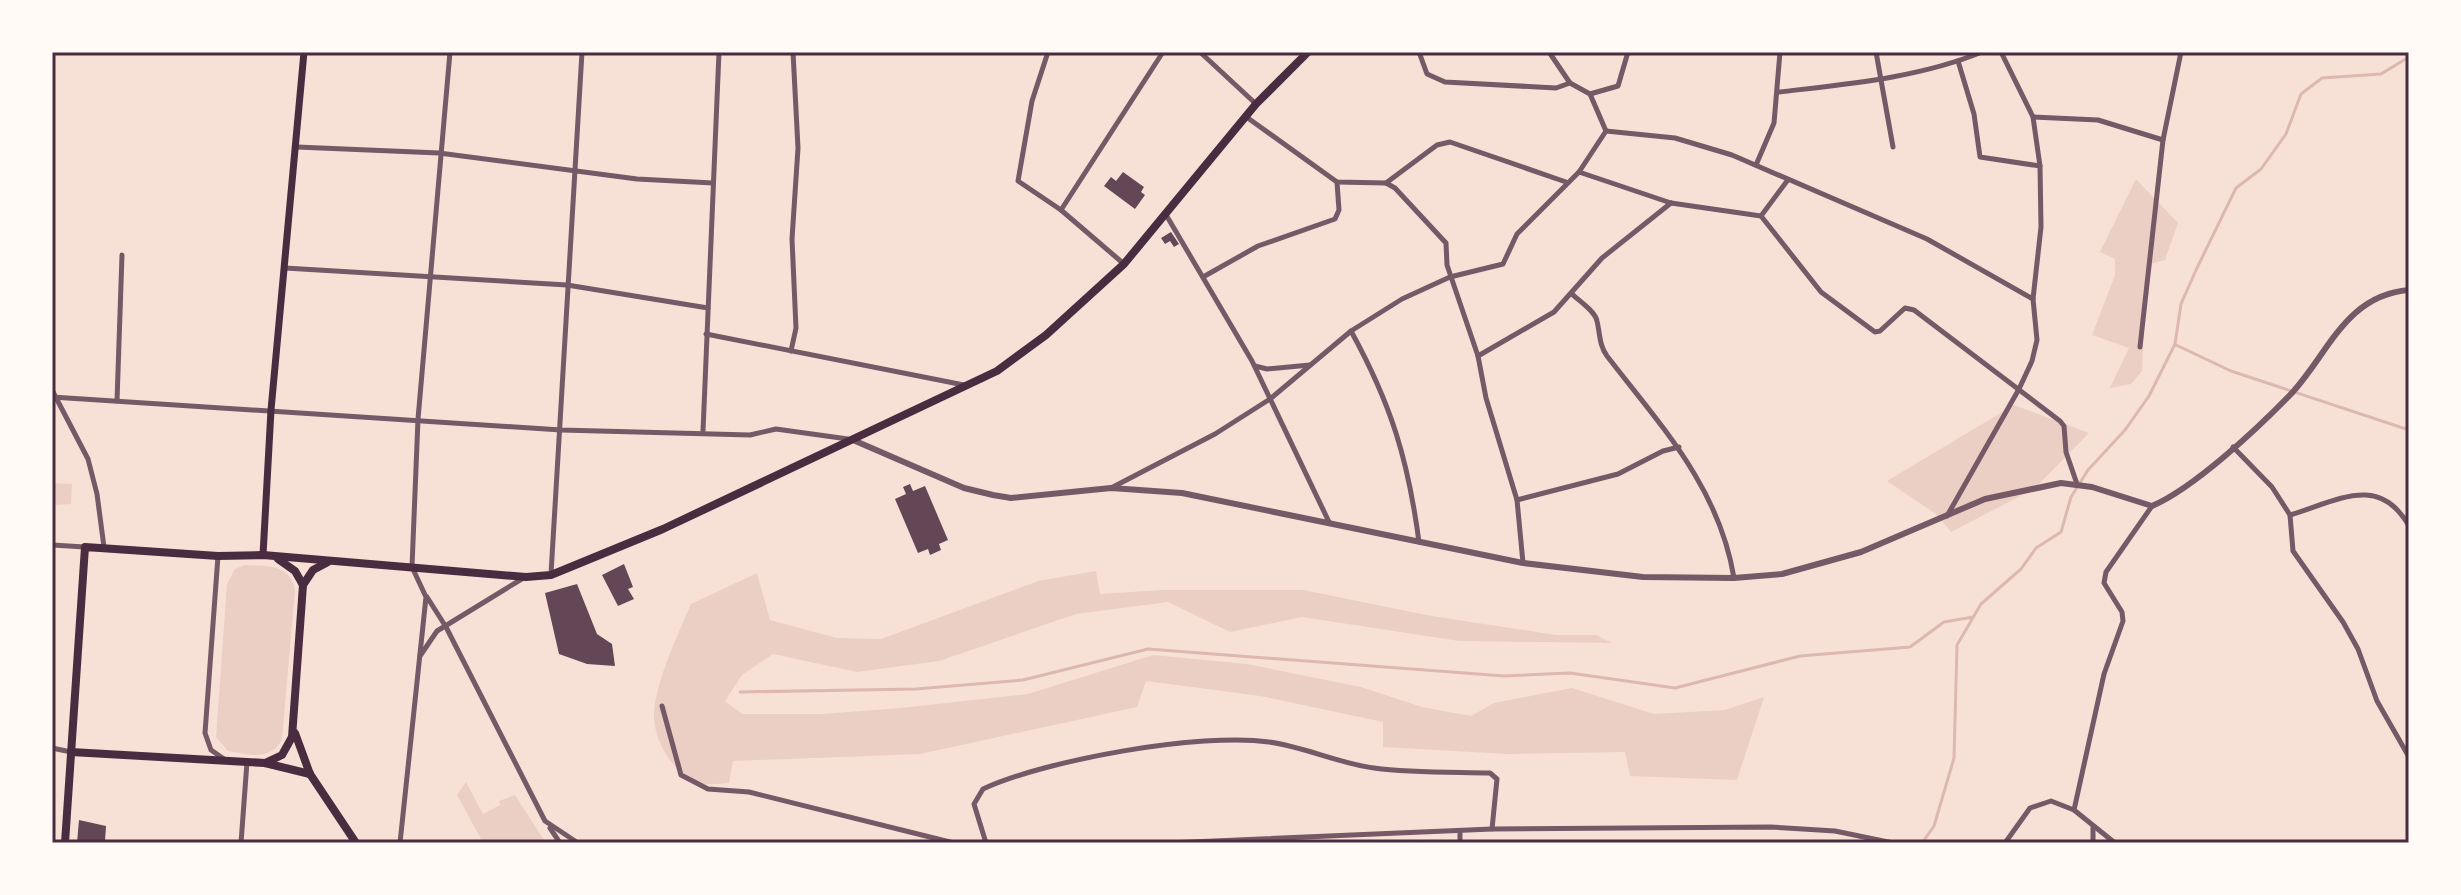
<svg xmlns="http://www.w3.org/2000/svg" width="2461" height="895" viewBox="0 0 2461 895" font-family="'Roboto Serif',serif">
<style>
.green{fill:#ebcfc5}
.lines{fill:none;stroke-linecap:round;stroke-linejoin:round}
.stream{stroke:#dcb8b0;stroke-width:3}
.building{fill:#644757}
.minor{stroke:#755966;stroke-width:5}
.tertiary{stroke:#755966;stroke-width:6}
.secondary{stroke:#4a2c40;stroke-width:7}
.primary{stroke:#4a2c40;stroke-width:8}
.neatline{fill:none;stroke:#4a2c40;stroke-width:3}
</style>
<rect width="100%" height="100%" fill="#f7e1d7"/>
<g class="green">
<path d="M2136,179L2178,223L2165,260L2147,265L2142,371L2131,384L2110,388L2129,348L2092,335L2115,275V259L2100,252Z"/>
<path d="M2014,405L2089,433L2034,489L1951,532L1936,514L1887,481Z"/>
<path d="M52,483L72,484L71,504L54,505L52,509Z"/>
<path d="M245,565C266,566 291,564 295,590L282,739C272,761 248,755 228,751L216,737L227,584L235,569Z"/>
<path d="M1096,571L1100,594L1162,590H1304L1426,615L1556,635H1596L1612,643L1459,641L1302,617L1230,632L1168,602L1076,614L939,661L857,672L773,654L742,675L725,701L742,714H822L900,708L1028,694L1153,655L1247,664L1361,687L1422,707L1471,716L1494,703L1572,688L1654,714L1725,710L1764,697L1737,780L1630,776L1625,752L1506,754L1383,747V722L1260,696L1146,681L1137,707L920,754L733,761L729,783C722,783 712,785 704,784C675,777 652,741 654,711C657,679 678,634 691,604L757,573L770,620L837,638L881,639L1038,581Z"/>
<path d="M466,782L483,814L500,805L499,801L515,795L546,843H476L481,839L457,795Z"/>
</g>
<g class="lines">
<g class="stream">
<path d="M2176,345L2231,371L2409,430"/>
<path d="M740,692L916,689L1023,680L1148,649L1504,676L1570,673L1675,688L1800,656L1910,647L1944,622L1973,617"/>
<path d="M1922,843L1934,826L1954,758L1957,645L1981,604L2021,569L2036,548L2061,532L2071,497L2088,470L2125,430L2149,396L2175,344L2181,304L2196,270L2236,188L2261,169L2286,134L2301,94L2322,78L2381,74L2409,57"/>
</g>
</g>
<g class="building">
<path d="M1123,172L1144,187L1141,192L1145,195L1135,209L1104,186L1111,177L1116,181Z"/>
<path d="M1171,232L1179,244L1174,247L1170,241L1165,244L1161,238Z"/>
<path d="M910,484L913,491L925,486L948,540L939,544L941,550L930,555L928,549L918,553L895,499L906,494L903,487Z"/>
<path d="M624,564L633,587L628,589L634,599L618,606L602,575Z"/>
<path d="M577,584L597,634L612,644L615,666L587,664L559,654L545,593Z"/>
<path d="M79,820L106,826L105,841L77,843Z"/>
</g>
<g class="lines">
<g class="minor">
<path d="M1048,52L1032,101L1018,181L1061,210L1124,264"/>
<path d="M1200,52L1256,104"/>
<path d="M1419,52L1427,74L1445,82L1556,88L1570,83L1590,94L1606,131"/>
<path d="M1549,52L1570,83"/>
<path d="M1876,52L1893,147"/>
<path d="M1958,61L1974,114L1980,157L2040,166"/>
<path d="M1779,92C1847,84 1918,78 1982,52"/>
<path d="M1590,94L1618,86L1628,52"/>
<path d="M1245,116L1337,182L1386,183"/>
<path d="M2033,117L2098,120L2163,140"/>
<path d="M297,147L439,153L637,179L713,183"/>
<path d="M1756,165L1774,123L1780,52"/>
<path d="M1579,172L1671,203L1761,216L1821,292L1875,332L1880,331L1905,308L1914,310L2060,421L2064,426L2066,452L2077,484"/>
<path d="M1061,210L1163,52"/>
<path d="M1165,213L1252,361L1329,522"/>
<path d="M1761,216L1787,181"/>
<path d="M285,268L567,285L708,308"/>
<path d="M1203,277L1258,246L1335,219L1339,210L1337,182"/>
<path d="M1572,294C1579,301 1595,311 1597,321C1600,333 1599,345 1607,356C1661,426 1719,487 1734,578"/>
<path d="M1351,331C1391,404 1408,459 1419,542"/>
<path d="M706,334L964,385"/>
<path d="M2140,347L2163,140L2181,52"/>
<path d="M791,351L796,328L792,239L798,148L793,52"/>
<path d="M1478,356L1554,312L1602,258L1671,203"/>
<path d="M1255,366L1267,369L1310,365"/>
<path d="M52,390L88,459L97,494L104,547"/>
<path d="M52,397L561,430L750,435L776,429L848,439"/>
<path d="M117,401L122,255"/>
<path d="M703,431L719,52"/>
<path d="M2233,447L2272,487L2290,515L2293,551L2343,622L2358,649L2377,701L2409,757"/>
<path d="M1111,488L1215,434L1270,399L1351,331L1402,299L1450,277L1503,264L1517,234L1579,172L1606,131L1675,138L1732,155L1927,239L2033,299"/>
<path d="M1517,500L1618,474L1663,451L1679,447"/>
<path d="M2290,515C2337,501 2379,473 2409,526"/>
<path d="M1947,516L2019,389L2032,361L2037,340L2033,299L2041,227L2040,166L2033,117L2001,52"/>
<path d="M52,545L85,547"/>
<path d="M218,556L205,733L211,750L224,759"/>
<path d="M1523,563L1517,500L1486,398L1478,356L1447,265L1446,243L1395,188L1386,183L1437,145L1450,142L1566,182"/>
<path d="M551,574L582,52"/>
<path d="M427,597L446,627L545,821L578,843"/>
<path d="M420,656L437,631L525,577"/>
<path d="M662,706L681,775L708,789L749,792L954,843"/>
<path d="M52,748L71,752"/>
<path d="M2074,810L2104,674L2123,621L2122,612L2104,583L2106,572L2152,506"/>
<path d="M550,828L560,843"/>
<path d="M241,843L247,762"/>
<path d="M400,843L426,597L412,567L418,419L450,52"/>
<path d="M986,843L974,804L983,789C1045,760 1201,732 1269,742C1305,747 1341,764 1374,768C1412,773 1452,772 1490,773L1497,779L1492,829"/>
<path d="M1168,843L1492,829L1770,827L1835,831L1893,843"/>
<path d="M1460,843V831"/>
<path d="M2005,843L2030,808L2051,801L2074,810L2115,843"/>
<path d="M2093,843V827"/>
</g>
<path class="tertiary" d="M853,440L964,488L993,495L1011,498L1111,488L1182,493L1523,563L1643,577L1734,578L1782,574L1861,552L1985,499L2061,483L2092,487L2152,506C2194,488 2257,429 2290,395C2328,355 2345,295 2409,290"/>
<path class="secondary" d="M263,555L271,410L304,52"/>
<g class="primary">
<path d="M303,585L313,570L328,562"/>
<path d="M295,733L310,774L356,843"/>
<path d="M71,752L265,763L310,774"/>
<path d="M265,763L282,755L292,737L303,585L295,571L278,559"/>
<path d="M65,843L85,547L218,556L263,555L526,577L551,575L663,529L997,371L1046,335L1124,264L1256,104L1308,52"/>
</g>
</g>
<rect width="2461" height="895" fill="none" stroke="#fffaf5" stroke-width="108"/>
<rect x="54" y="54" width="2353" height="787" class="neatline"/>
</svg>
